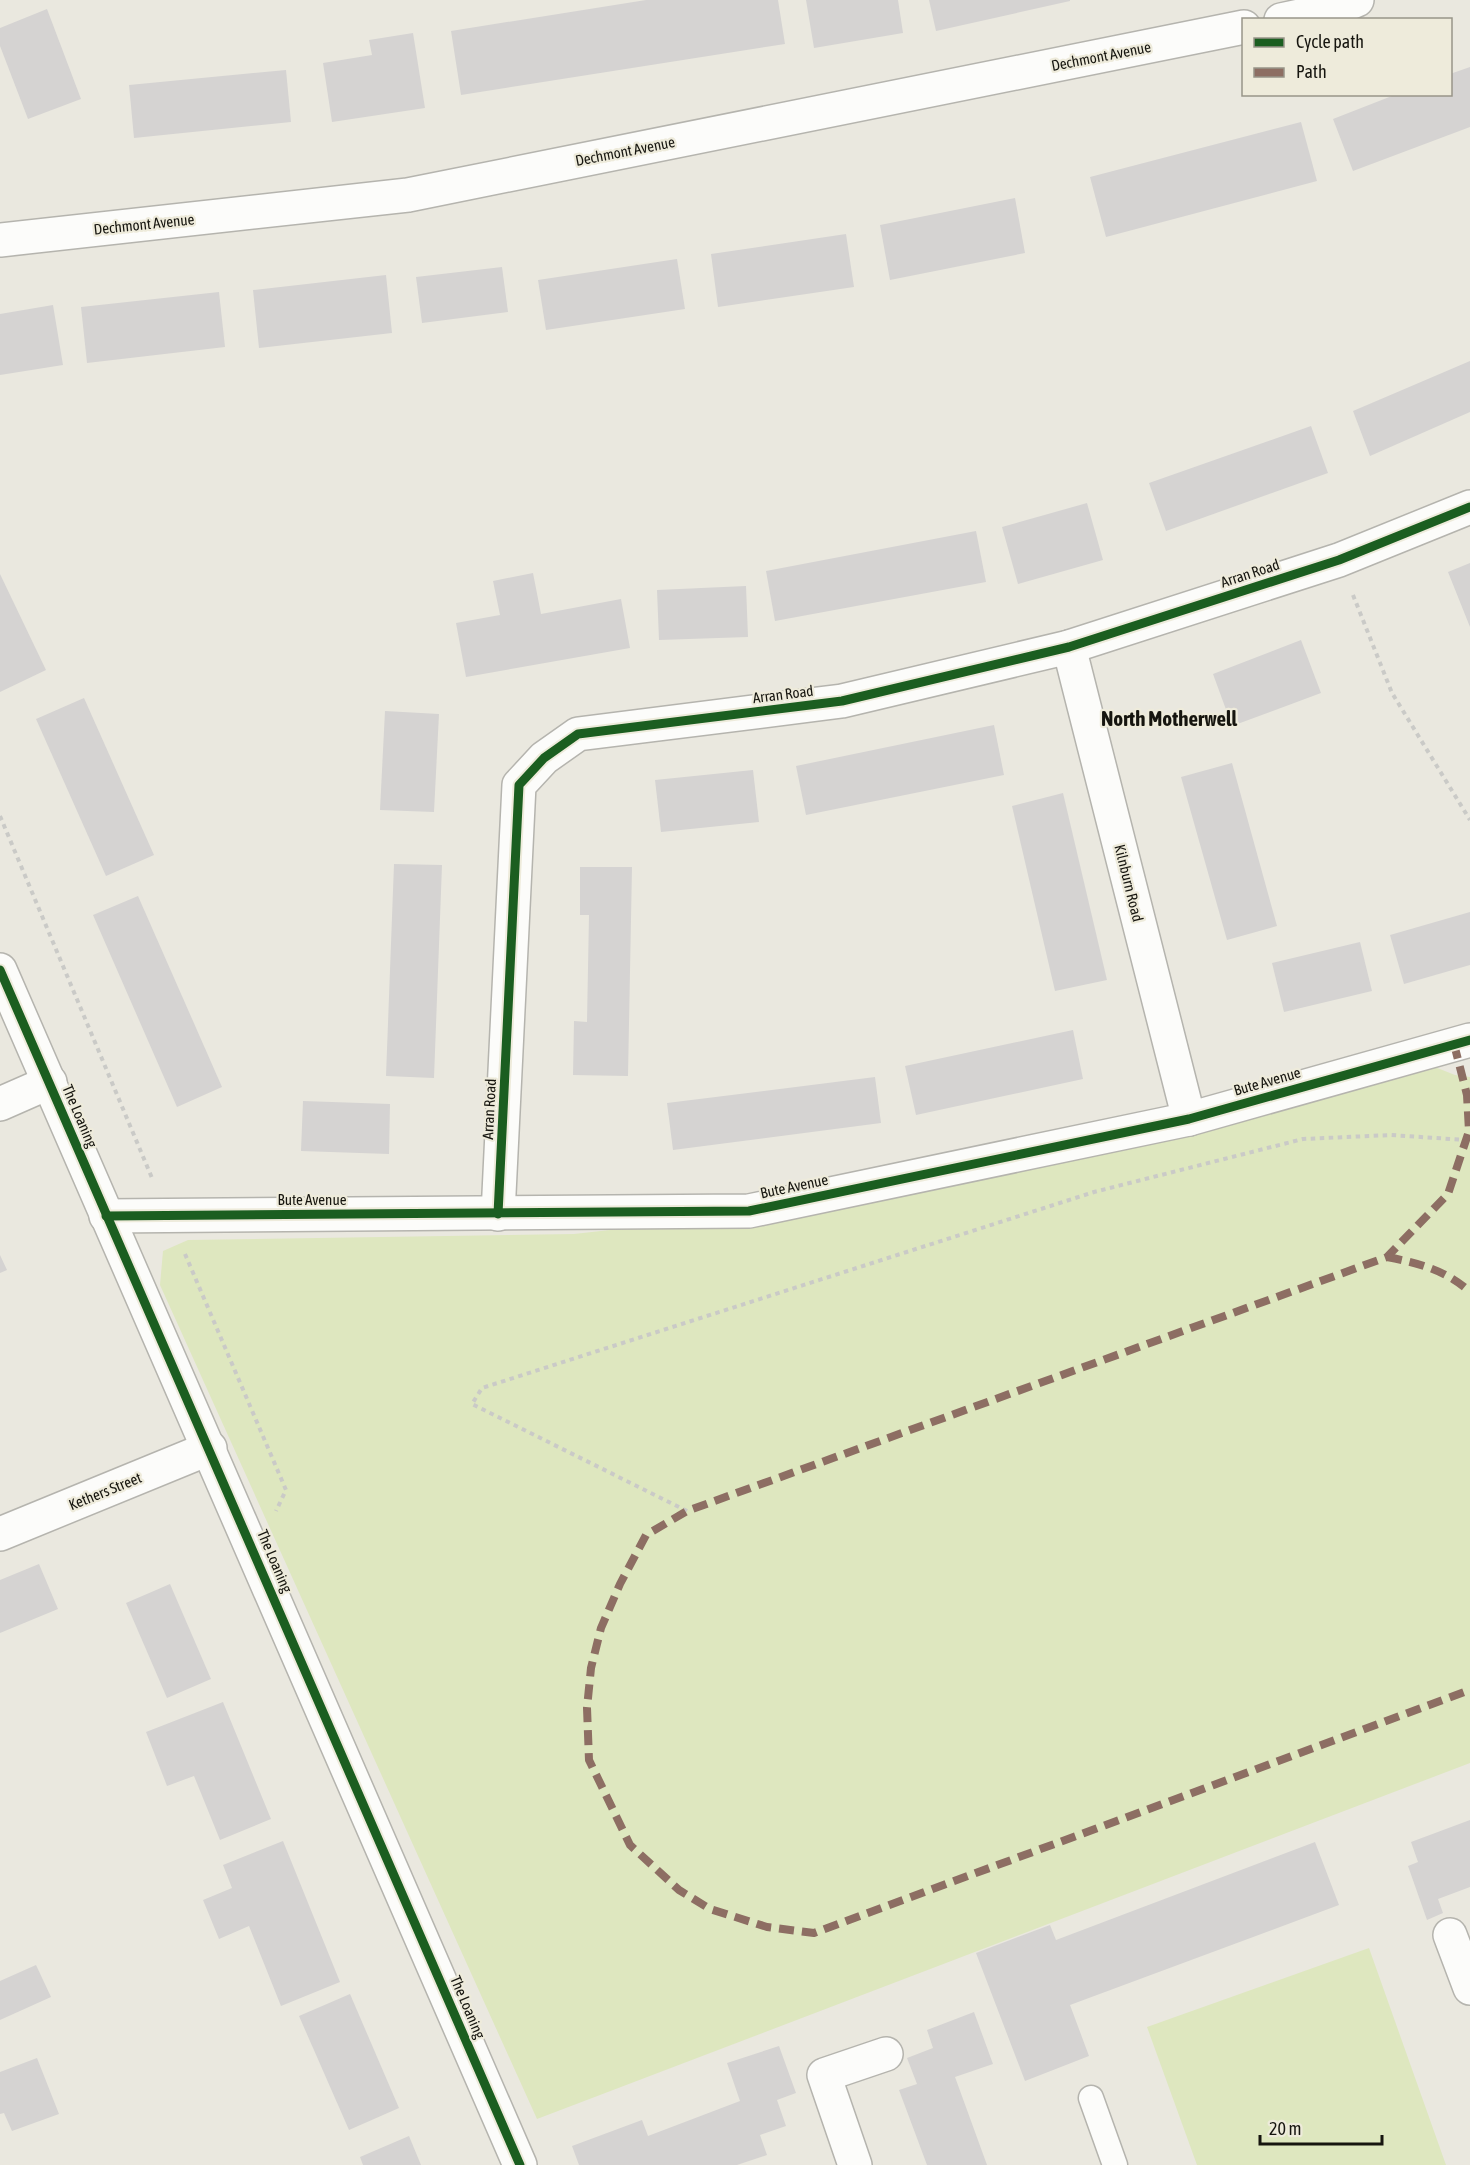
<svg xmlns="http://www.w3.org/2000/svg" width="1470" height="2165" viewBox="0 0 1470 2165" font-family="'Asap Condensed',sans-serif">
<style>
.green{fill:#dee7bf}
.building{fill:#d5d3d2}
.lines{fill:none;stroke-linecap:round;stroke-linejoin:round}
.service-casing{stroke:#b5b4ae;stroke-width:27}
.minor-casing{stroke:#b5b4ae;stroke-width:36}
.tertiary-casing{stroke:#b5b4ae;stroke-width:36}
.path{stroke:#cacac7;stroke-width:4;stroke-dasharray:4.5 4.5;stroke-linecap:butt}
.service{stroke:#fcfcfa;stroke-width:24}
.minor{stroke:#fcfcfa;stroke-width:33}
.tertiary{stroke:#fcfcfa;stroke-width:33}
.quiet{stroke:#8d6e63;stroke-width:8;stroke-dasharray:15 8;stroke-linecap:butt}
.cycleway-casing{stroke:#eeebdb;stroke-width:13}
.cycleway{stroke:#1b5e20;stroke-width:9}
.labels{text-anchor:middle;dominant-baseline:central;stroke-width:4.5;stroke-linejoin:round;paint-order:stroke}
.street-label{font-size:15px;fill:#16150f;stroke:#eeebdb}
.district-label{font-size:21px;font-weight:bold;fill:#16150f;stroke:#eeebdb}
</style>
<rect width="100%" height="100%" fill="#eae8df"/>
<g class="green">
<path d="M1417,1060L1455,1075L1470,1077V1763L537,2119L160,1285L163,1251L188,1240L574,1234L842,1204Z"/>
<path d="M1369,1948L1446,2165H1197L1147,2027Z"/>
</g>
<g class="building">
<path d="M646,0H778L785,44L461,95L451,31Z"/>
<path d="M806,0H898L903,33L814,48Z"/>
<path d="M929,0H1070V1L936,31Z"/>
<path d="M47,9L81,99L28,119L0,46V28Z"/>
<path d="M413,33L425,108L332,122L323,63L372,55L369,40Z"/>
<path d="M1470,67V127L1353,171L1333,119L1397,94H1450V74Z"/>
<path d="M286,70L291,122L134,138L129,85Z"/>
<path d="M1301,122L1317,181L1106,237L1090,177Z"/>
<path d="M1015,198L1025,253L890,280L880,225Z"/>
<path d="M846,234L854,287L718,307L711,254Z"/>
<path d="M677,259L685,309L546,330L538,280Z"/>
<path d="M502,267L508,312L422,323L416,277Z"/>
<path d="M386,275L392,333L259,348L253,290Z"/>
<path d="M219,292L225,347L87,363L81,307Z"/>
<path d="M53,305L63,365L0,375V314Z"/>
<path d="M1470,361V412L1370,456L1353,411Z"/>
<path d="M1311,426L1328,473L1166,531L1149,483Z"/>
<path d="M1087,503L1103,560L1018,584L1002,527Z"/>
<path d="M976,531L986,582L775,621L766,571Z"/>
<path d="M1470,563V627L1448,572Z"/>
<path d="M533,573L541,614L621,599L630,648L466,677L456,623L500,615L493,581Z"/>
<path d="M0,574L46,670L0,692Z"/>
<path d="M746,586L748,637L659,640L657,590Z"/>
<path d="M1301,640L1321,693L1232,726L1213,674Z"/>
<path d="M84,698L154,855L106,876L36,719Z"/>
<path d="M385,711L439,714L434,812L380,810Z"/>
<path d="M994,725L1004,775L806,815L796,766Z"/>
<path d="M1232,763L1277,926L1227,940L1181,777Z"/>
<path d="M753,770L759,822L661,832L655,780Z"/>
<path d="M1063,793L1107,980L1055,991L1012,806Z"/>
<path d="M394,864L442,865L434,1078L386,1076Z"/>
<path d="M580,867H632L628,1076L573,1075L574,1021L587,1022L589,915H580Z"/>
<path d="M138,896L222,1087L177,1107L93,915Z"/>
<path d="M1470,912V965L1404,984L1390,935Z"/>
<path d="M1360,942L1372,991L1284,1012L1272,963Z"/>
<path d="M1073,1030L1083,1079L916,1115L905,1066Z"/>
<path d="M875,1077L881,1123L673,1150L667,1103Z"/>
<path d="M303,1101L390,1104L389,1154L301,1151Z"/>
<path d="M0,1255L7,1270L0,1273Z"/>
<path d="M39,1564L58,1609L0,1633V1580Z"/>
<path d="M170,1584L211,1679L167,1698L126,1603Z"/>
<path d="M223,1702L271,1819L220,1840L194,1776L167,1786L146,1732Z"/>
<path d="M1470,1820V1887L1438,1899L1443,1913L1427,1920L1408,1866L1418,1862L1411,1842Z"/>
<path d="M283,1841L340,1982L281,2006L249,1926L219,1939L203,1900L232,1888L223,1865Z"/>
<path d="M1315,1842L1339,1905L1070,2005L1089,2056L1025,2081L976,1953L1050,1925L1056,1940Z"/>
<path d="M36,1965L51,1997L0,2020V1981Z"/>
<path d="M350,1994L399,2108L349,2130L299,2016Z"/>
<path d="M974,2012L993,2064L955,2077L987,2165H927L899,2090L917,2084L907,2058L933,2048L927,2030Z"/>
<path d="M779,2046L796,2093L777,2100L786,2126L760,2135L767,2155L737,2165H579L572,2146L642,2120L648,2136L740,2101L727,2063Z"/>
<path d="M37,2058L59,2114L12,2131L4,2113L0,2114V2072Z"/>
<path d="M409,2136L421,2165H363L360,2157Z"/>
</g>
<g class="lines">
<defs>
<path id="service" d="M1091,2098L1115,2165"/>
<g id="minor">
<path d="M1281,20L1341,7L1357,0"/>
<path d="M0,240L408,195L1244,27"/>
<path d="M1069,647L1189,1119"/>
<path d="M0,1104L50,1082"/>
<path d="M498,1214L519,785L544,758L578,734L842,701L1069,647L1339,560L1470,507"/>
<path d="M106,1216L749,1211L1189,1119L1470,1040"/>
<path d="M0,1534L210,1448"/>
<path d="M1450,1935L1470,1988"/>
<path d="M855,2165L824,2075L886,2054"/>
</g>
<path id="tertiary" d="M0,970L520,2165"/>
</defs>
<use href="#service" class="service-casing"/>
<use href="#minor" class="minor-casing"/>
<use href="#tertiary" class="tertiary-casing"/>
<g class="path">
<path d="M1353,595L1392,693L1470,820"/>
<path d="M0,816L152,1178"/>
<path d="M185,1254L286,1490L276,1511"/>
<path d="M687,1511L472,1404L482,1388L1094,1192L1303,1139L1391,1135L1466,1140"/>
</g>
<use href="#service" class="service"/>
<use href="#minor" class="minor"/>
<use href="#tertiary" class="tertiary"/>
<g class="quiet">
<path d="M1454,1044L1467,1095L1469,1131L1448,1194L1387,1257L687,1511L646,1535L620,1584L601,1628L591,1668L587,1708L589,1760L630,1845L679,1890L710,1909L767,1927L814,1933L1470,1690"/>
<path d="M1387,1257C1418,1263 1446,1270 1470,1292"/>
</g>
<defs>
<g id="cycleway">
<path d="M0,970L520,2165"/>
<path d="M498,1214L519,785L544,758L578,734L842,701L1069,647L1339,560L1470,507"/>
<path d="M106,1216L749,1211L1189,1119L1470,1040"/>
</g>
</defs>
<use href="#cycleway" class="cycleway-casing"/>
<use href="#cycleway" class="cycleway"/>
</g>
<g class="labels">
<g class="street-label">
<text transform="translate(1101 56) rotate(-11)">Dechmont Avenue</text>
<text transform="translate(625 151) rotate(-11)">Dechmont Avenue</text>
<text transform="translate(144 224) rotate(-6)">Dechmont Avenue</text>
<text transform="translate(1250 573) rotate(-18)">Arran Road</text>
<text transform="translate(783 694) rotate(-7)">Arran Road</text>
<text transform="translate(1129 883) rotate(76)">Kilnburn Road</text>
<text transform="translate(1267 1081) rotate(-16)">Bute Avenue</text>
<text transform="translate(489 1109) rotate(-87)">Arran Road</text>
<text transform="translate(80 1116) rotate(67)">The Loaning</text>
<text transform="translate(794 1186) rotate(-12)">Bute Avenue</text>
<text x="312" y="1199">Bute Avenue</text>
<text transform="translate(105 1491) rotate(-22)">Kethers Street</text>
<text transform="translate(275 1561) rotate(67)">The Loaning</text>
<text transform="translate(468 2007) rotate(67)">The Loaning</text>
</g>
<g class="district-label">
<text x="1169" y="718">North Motherwell</text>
</g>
</g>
<rect x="1242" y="18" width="210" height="78" fill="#eeebdb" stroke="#989589" stroke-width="1.5"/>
<rect x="1254" y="38" width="30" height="9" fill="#1b5e20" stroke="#989589" stroke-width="1.5"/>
<text x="1296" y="48" font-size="18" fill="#16150f">Cycle path</text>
<rect x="1254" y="68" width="30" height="9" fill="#8d6e63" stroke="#989589" stroke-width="1.5"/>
<text x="1296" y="78" font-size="18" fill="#16150f">Path</text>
<path d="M1260 2135v9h122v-9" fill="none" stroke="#16150f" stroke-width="3"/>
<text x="1269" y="2135" font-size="18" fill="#16150f" stroke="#eeebdb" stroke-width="4.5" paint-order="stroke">20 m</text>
</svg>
